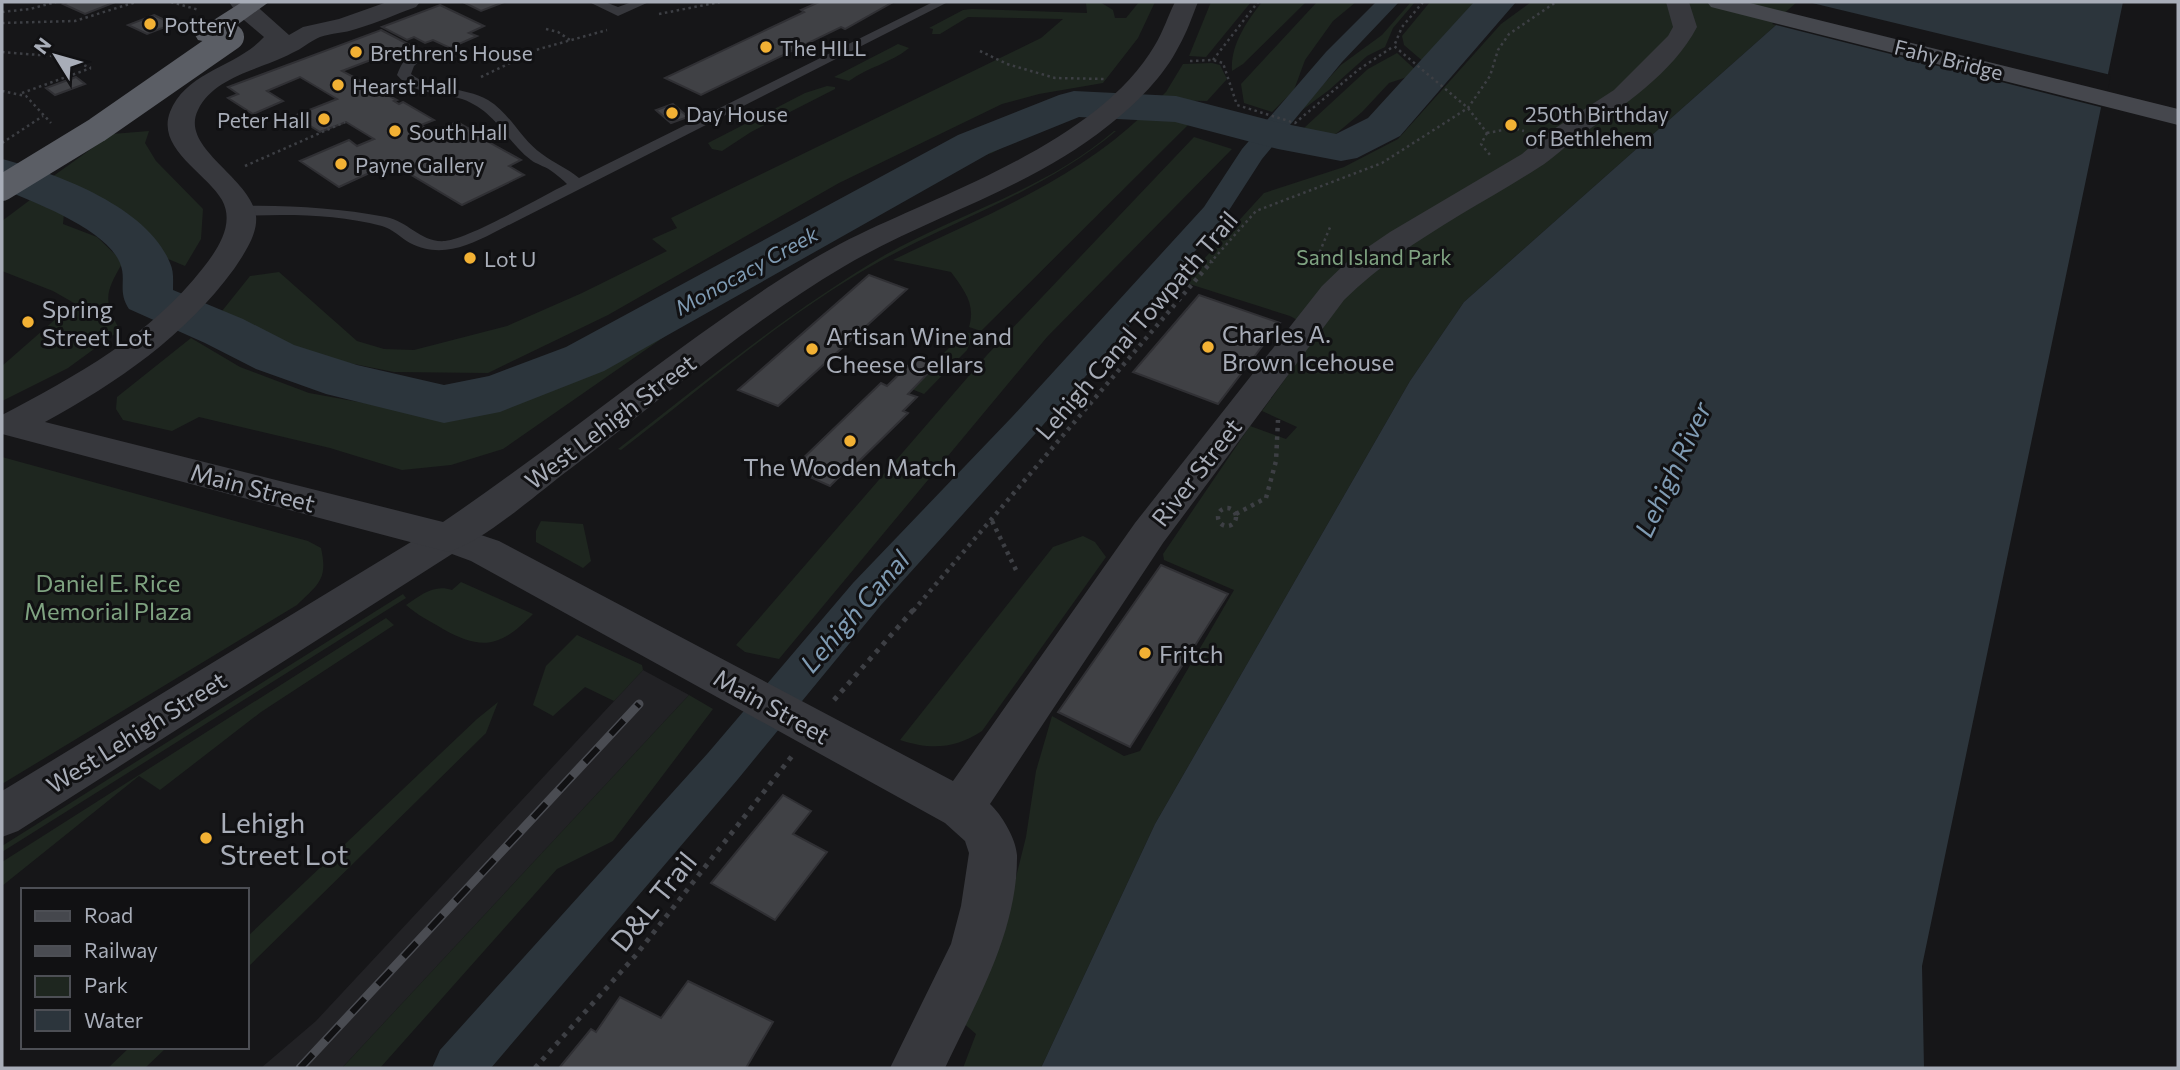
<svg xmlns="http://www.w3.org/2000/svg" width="2180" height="1070" viewBox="0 0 2180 1070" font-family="Commissioner,sans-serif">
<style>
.built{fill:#222225}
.green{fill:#1e261f}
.water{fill:#2c353c}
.pier{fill:#161618}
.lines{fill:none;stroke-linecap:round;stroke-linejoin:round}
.canal{fill:#2c353c;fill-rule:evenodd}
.river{fill:#2c353c;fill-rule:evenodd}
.building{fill:#404145;stroke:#303034;stroke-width:2}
.path-far2{stroke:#3d3f44;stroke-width:2.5;stroke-dasharray:2.5 3.5;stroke-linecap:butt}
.path-far1{stroke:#3d3f44;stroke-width:4.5;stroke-dasharray:3.5 5;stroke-linecap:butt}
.path{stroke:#3d3f44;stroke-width:5;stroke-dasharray:4.5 6;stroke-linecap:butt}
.service{fill:#37383d;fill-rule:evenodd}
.minor{fill:#37383d;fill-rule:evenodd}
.tertiary{fill:#37383d;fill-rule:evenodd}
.secondary{fill:#45474d;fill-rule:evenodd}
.trunk{fill:#5b5e65;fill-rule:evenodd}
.rail-casing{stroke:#4a4c52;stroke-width:9}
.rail{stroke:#111113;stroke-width:6;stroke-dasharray:19;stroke-linecap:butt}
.trunk-bridge{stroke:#5b5e65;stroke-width:26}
.poi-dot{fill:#f2b134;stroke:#111113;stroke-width:2.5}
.labels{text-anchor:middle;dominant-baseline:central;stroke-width:6;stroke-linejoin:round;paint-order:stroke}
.far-poi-label{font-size:21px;fill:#a8adb8;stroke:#111113;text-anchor:start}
.far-street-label{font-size:21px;fill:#a8adb8;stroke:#111113}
.far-park-label{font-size:21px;fill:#7fa381;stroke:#111113}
.far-water-label{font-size:21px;font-style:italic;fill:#7f9bb3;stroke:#111113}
.poi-label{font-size:24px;fill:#a8adb8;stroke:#111113;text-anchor:start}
.street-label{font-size:24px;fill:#a8adb8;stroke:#111113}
.park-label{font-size:24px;fill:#7fa381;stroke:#111113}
.water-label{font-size:26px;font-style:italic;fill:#7f9bb3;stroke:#111113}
.near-poi-label{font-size:28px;fill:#a8adb8;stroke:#111113;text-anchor:start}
.near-street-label{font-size:28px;fill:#a8adb8;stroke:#111113}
</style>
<rect width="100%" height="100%" fill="#161618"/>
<path class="built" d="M643,670L689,695L342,1068H261L316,1021Z"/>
<g class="green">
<path d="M1100,2L1113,10L1115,18H1126L1139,2H1155L1138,38L1103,83L1039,94L1002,104L839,183L608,315L488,373L394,372L319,357L250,330L222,311L250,276L279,272L357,341L384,349L414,350L507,326L582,293L667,251L652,239L677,228L671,218L1041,38L1063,19L968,17L940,34H932L933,29L929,28L963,10L972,9L1087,13L1086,3Z"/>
<path d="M1211,2H1251L1206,57L1189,56Z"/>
<path d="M1262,2H1306L1243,64L1232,71C1230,46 1246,22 1262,2Z"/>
<path d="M1317,2H1356L1333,21L1305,60L1294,90L1272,112L1244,103L1241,84Z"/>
<path d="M1411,2H1415L1393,28L1385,47L1367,56L1329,90L1294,116L1341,65L1382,35Z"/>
<path d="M1430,2H1483L1468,11L1454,37L1425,63L1404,45L1402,36Z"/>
<path d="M1531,2H1802L1464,302L1410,381L1155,824L1041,1068H963L976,1034L953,1014L1008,909L1026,837L1036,771L1052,716L1124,756L1140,751L1234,590L1164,560L1163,554L1250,426L1286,439L1297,427L1262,411L1319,332L1290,316L1183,282L1264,193L1344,167L1398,139L1501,24Z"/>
<path d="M898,44L909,48C891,63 868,67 849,81L834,77Z"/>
<path d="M1397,53L1419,73L1389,83L1362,112L1331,138L1302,137L1279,129L1285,124L1304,128L1368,69Z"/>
<path d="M1212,63L1220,65L1227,79L1207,101L1158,100L1166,92L1183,64Z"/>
<path d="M827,86L835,87V89L751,132L722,151L712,149L708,143L805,93Z"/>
<path d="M1143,115L1190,123L981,331L969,327C976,304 964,290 951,272L893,260C981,217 1071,183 1143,115Z"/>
<path d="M1040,127L992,153L960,163L769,264L503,449L451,465L402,470L330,448L199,417L172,431L123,420L116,409L117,397L191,338L240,367L309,393L408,411L468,414L542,393L656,331L805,242L986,146Z"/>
<path d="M149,131L145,143L156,161L203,209L201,239L185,266L161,256L143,230L100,199L45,182L112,134Z"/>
<path d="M1114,131H1116C1039,196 941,223 856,275C773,325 698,391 621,450L618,449C705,381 790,311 885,255C961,212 1047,189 1114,131Z"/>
<path d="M1194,137L1232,149L1047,337L779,659L745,652L736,645L987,355Z"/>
<path d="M30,200L64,214L63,224L97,237L123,262C106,291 102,300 120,330L68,368L2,401V366L74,303L53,291L2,271V221Z"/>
<path d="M965,332L974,334L967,350L924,394L909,388Z"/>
<path d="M2,457L308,541L321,548C328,579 319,584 297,605L2,784Z"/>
<path d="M541,521L583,524L591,561L583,568L536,542V531Z"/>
<path d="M1083,536L1095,542L1106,557L982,731C954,749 931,750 900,740L1053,547Z"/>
<path d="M461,582L533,614C501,647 482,651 443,629C430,621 417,615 406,605C421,595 434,584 452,590Z"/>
<path d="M403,594L406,598L2,852V846Z"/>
<path d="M386,618L394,625L261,712L160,790L139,776L2,886V862Z"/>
<path d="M577,635L642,665L643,670L614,701L585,687L553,716L533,705L546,666Z"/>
<path d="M689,695L713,709L613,841L557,869L380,1068H342Z"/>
<path d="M498,702L486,733L247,968V937L477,719Z"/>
<path d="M130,1047H167L145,1068H108Z"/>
</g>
<path class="water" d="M1802,2H2123L1922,966L1924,1068H1041L1155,824L1410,381L1464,302Z"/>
<path class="pier" d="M1797,2H1808L2111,75L2104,108L1772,24Z"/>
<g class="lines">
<path class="canal" d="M1376,2H1399L1342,62L1262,159L1224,218L1036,433L881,605L738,779L491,1068H432L440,1050L708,753L853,583L1012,417L1204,207L1242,149L1326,52Z"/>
<path class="river" d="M1474,2H1516L1400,136L1357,158L1341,161L1278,149L1175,122L1079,117L990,153L604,371L500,412L444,423L326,394L256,369L205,343L129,309C117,291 127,280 120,263C106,229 34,202 2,189V159C56,173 148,207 170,263C174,271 173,281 173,290L243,319L294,345L357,365L444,385L489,376L566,347L958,135L1059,95L1074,91L1176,96L1281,123L1336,134L1368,118Z"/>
</g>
<g class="building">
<path d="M68,2H109L113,3L85,14L63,4Z"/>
<path d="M463,2H504L481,11Z"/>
<path d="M819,2H893L845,29L841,27L701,95L665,78L804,12L801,10Z"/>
<path d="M440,5L484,26L469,33L477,36L450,48L433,40L425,43L414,37L407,40L382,27Z"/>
<path d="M154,15L173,24L147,34L128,25Z"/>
<path d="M381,30L410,45L342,71L397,100L394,101L399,104L403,102L434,120L421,125L434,133L457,122L489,140L487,141L521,160L509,166L524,175L462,205L391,163L339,187L300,161L349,140L357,146L374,139L346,122L320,132L294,116L337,99L300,77L267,91L283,101L253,114L228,98L238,94L228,87Z"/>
<path d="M76,77L85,84L55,95L46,88Z"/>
<path d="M673,104L688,117L671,123L656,110Z"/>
<path d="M869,275L907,289L778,406L738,390Z"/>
<path d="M1199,295L1280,323L1218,404L1133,372Z"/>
<path d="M916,358L936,365L908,394L917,397L903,411L908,413L848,472L845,471L830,486L792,469L881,383L887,386Z"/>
<path d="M1161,565L1228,594L1130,747L1058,712Z"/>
<path d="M783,795L811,811L793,834L827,852L775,920L711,883Z"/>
<path d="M688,981L773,1022L746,1068H559L591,1029L596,1032L620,997L661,1018Z"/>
</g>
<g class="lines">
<g class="path-far2">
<path d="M171,2L199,10"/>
<path d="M1423,2L1402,27L1394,46L1468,108L1487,133"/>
<path d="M2,12L30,9L56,2"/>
<path d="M659,14L720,2"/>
<path d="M2,23L75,21L136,2"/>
<path d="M546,29L558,32L570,40"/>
<path d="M442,50L450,48V57"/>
<path d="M980,51L1007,64L1055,78L1105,79"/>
<path d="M2,52L64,57L91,68"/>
<path d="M442,60L460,55L525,53L607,30"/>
<path d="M1213,60L1258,2"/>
<path d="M1190,61L1213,60L1223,63L1237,105L1295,123L1358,70L1394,46"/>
<path d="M481,77L535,51"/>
<path d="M2,91L26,96L51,123"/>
<path d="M22,93L91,68"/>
<path d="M1487,133L1514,128L1524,131"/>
<path d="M1487,133L1481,144L1490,155"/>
<path d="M2,143L43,116"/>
<path d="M245,166L345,122"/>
<path d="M1210,263L1256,211L1382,163L1468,108L1490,76L1498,50L1509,34L1556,2"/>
<path d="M1315,263L1331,225"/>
</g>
<g class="path-far1">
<path d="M1315,268L1316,261"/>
<circle cx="1227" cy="517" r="9"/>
<path d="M1236,514L1266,498L1276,461L1278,420"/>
<path d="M992,521L1016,570"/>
<path d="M913,611L1212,261"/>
</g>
<g class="path">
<path d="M834,700L914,609"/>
<path d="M535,1068L636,955L792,756"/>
</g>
<g class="service">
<path d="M589,2H605L618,7L632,2H649L618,16Z"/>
<path d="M933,2H948L493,233C466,247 439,258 410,243C401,238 393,229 382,226C336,214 288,214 241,216L233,211L241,206C290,205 337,208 386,217C408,221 421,243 445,241C471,238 540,197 567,184C562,179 556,174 550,170C544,166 536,164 531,160C505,140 496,111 462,99C438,91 415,96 397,75C401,64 407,53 420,50L427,54L414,66L411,74C433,91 463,86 488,100C511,114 521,140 542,154C554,163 567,168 579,178Z"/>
</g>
<path class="minor" d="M1666,2H1689L1697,27C1672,74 1623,106 1581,135C1566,145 1553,159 1538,168C1472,210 1401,244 1344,300L1163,543L990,804C1002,815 1016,839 1017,855C1018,931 976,1002 945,1068H890L951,944L961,906L969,853L965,841L945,823L471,561L452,554L18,831L2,837V791L434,528L448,524L499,541L953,781L1135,523L1322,286L1349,260L1390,232L1522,154L1543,136L1614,90L1668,36L1673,27Z"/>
<path class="tertiary" d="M229,2H252L289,35L303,27L339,19L387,2H420L416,7C396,14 377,23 356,29C345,33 331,33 320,37C310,41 302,49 292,53C263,69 214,76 198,110C179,148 251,177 256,216C258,234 244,254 234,269C185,336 118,382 45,422L443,522C555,446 660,358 773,284C801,266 830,248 860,234C954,189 1100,139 1155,45C1163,32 1168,16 1175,2H1198C1192,17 1187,32 1179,46C1164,76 1136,104 1109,125C1030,189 929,216 843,267C746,324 660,401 570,469C539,492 483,542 448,552L2,434V415C76,376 151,335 203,268C218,249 235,224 222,200C207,173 156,149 170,112C186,71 237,67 264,37L238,15Z"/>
<path class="secondary" d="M1707,2H1746L2178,109V125L1711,7Z"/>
<path class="trunk" d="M242,2H269L216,40L207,42L198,40L195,35L198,30Z"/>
<defs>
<path id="rail" d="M300,1068L639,704"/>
</defs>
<use href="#rail" class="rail-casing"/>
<use href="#rail" class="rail"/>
<path class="trunk-bridge" d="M2,188L97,130L231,37"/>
</g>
<g class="poi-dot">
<circle cx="150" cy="24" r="7"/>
<circle cx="766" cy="47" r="7"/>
<circle cx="356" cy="52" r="7"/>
<circle cx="338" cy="85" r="7"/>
<circle cx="672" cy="113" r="7"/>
<circle cx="324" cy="119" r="7"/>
<circle cx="1511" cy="125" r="7"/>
<circle cx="395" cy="131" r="7"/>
<circle cx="341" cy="164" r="7"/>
<circle cx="470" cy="258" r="7"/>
<circle cx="28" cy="322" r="7"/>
<circle cx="1208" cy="347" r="7"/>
<circle cx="812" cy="349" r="7"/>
<circle cx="850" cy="441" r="7"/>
<circle cx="1145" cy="653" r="7"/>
<circle cx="206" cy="838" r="7"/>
</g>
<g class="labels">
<g class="far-poi-label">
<text x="164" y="24">Pottery</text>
<text x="780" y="47">The HILL</text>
<text x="370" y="52">Brethren's House</text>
<text x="352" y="85">Hearst Hall</text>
<text x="686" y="113">Day House</text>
<text x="1525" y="113">250th Birthday<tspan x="1525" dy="24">of Bethlehem</tspan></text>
<text x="310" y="119" text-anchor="end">Peter Hall</text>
<text x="409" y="131">South Hall</text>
<text x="355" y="164">Payne Gallery</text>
<text x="484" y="258">Lot U</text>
</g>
<g class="far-street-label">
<text transform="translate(1949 59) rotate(14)">Fahy Bridge</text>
</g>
<g class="far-park-label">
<text x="1374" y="256">Sand Island Park</text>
</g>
<g class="far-water-label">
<text transform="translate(746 270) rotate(-29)">Monocacy Creek</text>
</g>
<g class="poi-label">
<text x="42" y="308">Spring<tspan x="42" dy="28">Street Lot</tspan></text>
<text x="1222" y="333">Charles A.<tspan x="1222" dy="28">Brown Icehouse</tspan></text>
<text x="826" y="335">Artisan Wine and<tspan x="826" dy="28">Cheese Cellars</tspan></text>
<text x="850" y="466" text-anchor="middle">The Wooden Match</text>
<text x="1159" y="653">Fritch</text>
</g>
<g class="street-label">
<text transform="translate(1136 325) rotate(-49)">Lehigh Canal Towpath Trail</text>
<text transform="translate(610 421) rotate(-37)">West Lehigh Street</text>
<text transform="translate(1196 472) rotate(-52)">River Street</text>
<text transform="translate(253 487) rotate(15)">Main Street</text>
<text transform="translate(772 706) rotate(29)">Main Street</text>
<text transform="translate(136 732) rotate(-32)">West Lehigh Street</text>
</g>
<g class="park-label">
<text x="108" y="582">Daniel E. Rice<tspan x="108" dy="28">Memorial Plaza</tspan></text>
</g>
<g class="water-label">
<text transform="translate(1672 469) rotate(-65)">Lehigh River</text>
<text transform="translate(854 611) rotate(-49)">Lehigh Canal</text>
</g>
<g class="near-poi-label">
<text x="220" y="822">Lehigh<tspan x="220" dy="32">Street Lot</tspan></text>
</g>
<g class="near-street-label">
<text transform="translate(653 901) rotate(-51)">D&amp;L Trail</text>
</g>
</g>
<rect width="2180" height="1070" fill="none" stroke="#a8adb8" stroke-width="7"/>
<rect x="21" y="888" width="228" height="161" fill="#111113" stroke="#4d4f55" stroke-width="2"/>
<rect x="35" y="911" width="35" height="10" fill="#45474d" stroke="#4d4f55" stroke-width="2"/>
<text x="84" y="923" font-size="21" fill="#a8adb8">Road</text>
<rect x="35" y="946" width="35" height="10" fill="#4a4c52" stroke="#4d4f55" stroke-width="2"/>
<text x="84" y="958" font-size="21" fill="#a8adb8">Railway</text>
<rect x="35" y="976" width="35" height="21" fill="#1e261f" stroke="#4d4f55" stroke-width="2"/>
<text x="84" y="993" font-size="21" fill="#a8adb8">Park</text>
<rect x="35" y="1010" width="35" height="21" fill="#2c353c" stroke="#4d4f55" stroke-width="2"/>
<text x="84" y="1028" font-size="21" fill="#a8adb8">Water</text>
<g transform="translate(56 56) rotate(307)" stroke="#111113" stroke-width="5" paint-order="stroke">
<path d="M0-5L12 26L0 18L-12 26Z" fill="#a8adb8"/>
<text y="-10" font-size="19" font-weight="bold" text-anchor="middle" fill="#a8adb8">N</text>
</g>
</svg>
